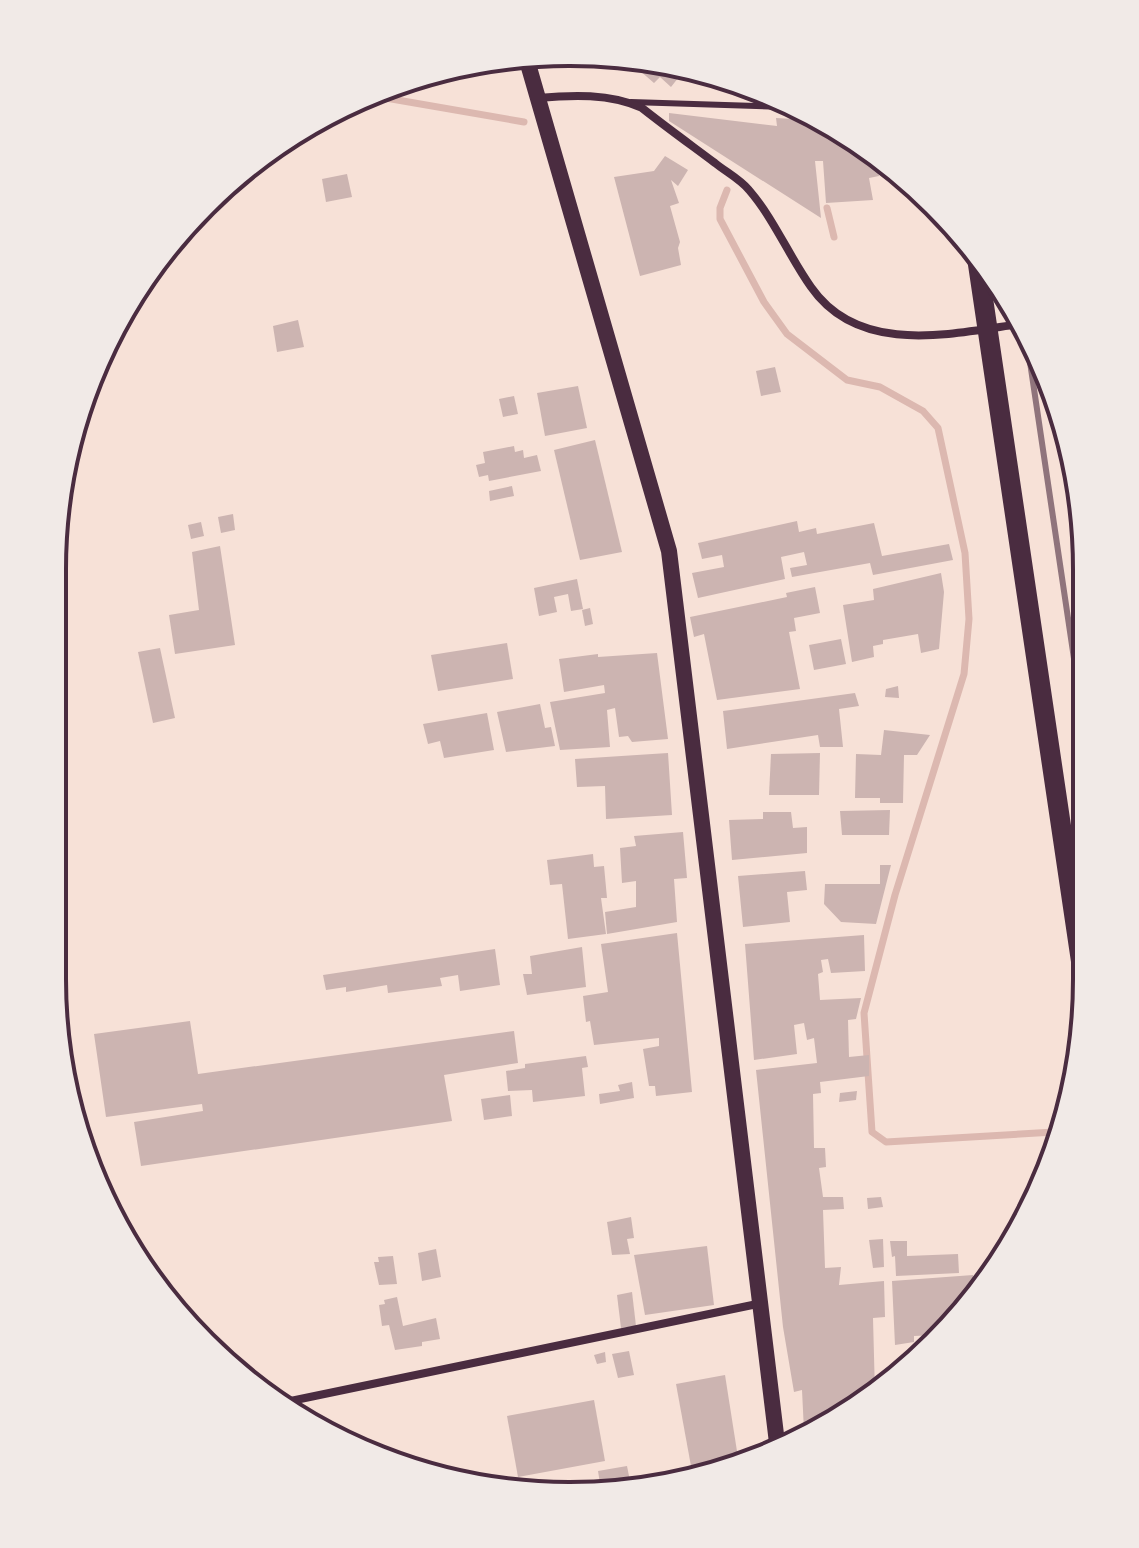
<svg xmlns="http://www.w3.org/2000/svg" width="1139" height="1548" viewBox="0 0 1139 1548" font-family="'IBM Plex Sans',sans-serif">
<style>
.lines{fill:none;stroke-linecap:round;stroke-linejoin:round}
.stream{stroke:#dcb8b0;stroke-width:7}
.building{fill:#ccb4b1}
.service{stroke:#4a2c40;stroke-width:6}
.minor{stroke:#4a2c40;stroke-width:8}
.secondary{stroke:#4a2c40;stroke-width:16}
.trunk{stroke:#4a2c40;stroke-width:20}
.rail{stroke:#8f747c;stroke-width:6}
.rim{fill:none;stroke:#4a2c40;stroke-width:4}
</style>
<rect width="100%" height="100%" fill="#f7e1d7"/>
<g class="lines">
<g class="stream">
<path d="M380,97L524,122"/>
<path d="M727,190L720,208V219L764,302L787,334L847,380L880,387L923,411L938,428L965,553L969,619L964,674L895,895L864,1013L872,1132L886,1142L1054,1132"/>
<path d="M827,208L834,237"/>
</g>
</g>
<g class="building">
<path d="M637,56L683,72L691,75L688,78L682,73L671,87L660,77L654,83L624,57Z"/>
<path d="M669,113L777,126L776,118L828,121L877,164L879,176L869,178L873,200L826,203L823,161H815L821,218L669,121Z"/>
<path d="M665,156L688,170L678,186L671,180L679,203L670,206L680,242L678,248L681,265L640,276L614,177L654,171Z"/>
<path d="M347,174L352,197L326,202L322,179Z"/>
<path d="M298,320L304,347L277,352L273,326Z"/>
<path d="M775,367L781,392L761,396L756,371Z"/>
<path d="M578,386L587,428L545,436L537,393Z"/>
<path d="M514,396L518,414L503,417L499,399Z"/>
<path d="M595,440L622,552L580,560L554,450Z"/>
<path d="M514,446L515,452L523,450L524,458L537,455L541,471L489,481L488,475L479,477L476,465L485,463L483,452Z"/>
<path d="M512,486L514,496L490,501L489,491Z"/>
<path d="M233,514L235,530L221,533L218,517Z"/>
<path d="M797,521L799,532L816,528L817,534L874,523L882,556L949,544L953,560L873,575L870,563L792,577L790,568L807,565L804,552L781,557L785,579L698,598L692,573L724,567L722,555L702,559L698,543Z"/>
<path d="M201,522L204,536L191,539L188,525Z"/>
<path d="M220,546L235,645L175,654L169,615L199,610L192,552Z"/>
<path d="M941,573L944,592L939,649L921,653L918,634L883,640V644L873,646L874,657L852,662L843,605L874,600L873,589Z"/>
<path d="M577,579L583,609L571,611L568,594L554,597L557,612L539,616L534,588Z"/>
<path d="M815,587L820,613L794,618L796,631L789,632L800,689L717,700L704,634L694,637L690,617L787,597L786,593Z"/>
<path d="M590,608L593,624L585,626L582,610Z"/>
<path d="M841,639L846,664L814,670L809,645Z"/>
<path d="M507,643L513,679L438,691L431,655Z"/>
<path d="M160,648L175,718L153,723L138,652Z"/>
<path d="M657,653L668,739L632,742L628,736L619,737L615,708L607,710L610,747L560,750L550,702L605,693L604,685L564,692L559,659L598,654V657Z"/>
<path d="M898,686L899,698L885,697L886,689Z"/>
<path d="M855,693L859,706L839,709L843,747H820L818,735L727,749L723,711Z"/>
<path d="M540,704L545,728L551,727L555,746L506,752L497,712Z"/>
<path d="M487,713L494,750L444,758L440,741L428,744L423,724Z"/>
<path d="M884,730L930,735L917,755H904L903,803H880V798H855L856,754L881,755Z"/>
<path d="M668,753L672,815L606,819L605,786L577,787L575,759Z"/>
<path d="M820,753L819,795H769L771,754Z"/>
<path d="M890,810L889,835H842L840,811Z"/>
<path d="M763,812H791L793,828L807,827V853L732,860L729,820L763,819Z"/>
<path d="M683,832L687,878L674,879L677,922L607,934L605,912L636,907V881L622,883L620,848L636,846L634,836Z"/>
<path d="M593,854L594,867L604,866L607,898H601L606,934L568,939L562,884L550,885L547,860Z"/>
<path d="M880,865H891L876,924L841,922L824,904L825,884H880Z"/>
<path d="M805,871L807,890L787,892L790,922L743,927L738,876Z"/>
<path d="M677,933L692,1092L656,1096L655,1086H649L643,1049L659,1046V1038L594,1045L590,1021L586,1022L583,996L608,992L601,944Z"/>
<path d="M864,935L865,971L831,973L828,959L821,960L823,972L818,974L820,1000L861,998L856,1019L848,1020L849,1057L869,1055V1076L820,1082L821,1093L813,1094L814,1148H825L826,1167L819,1168L823,1197H843L844,1209L823,1210L825,1268L841,1267L839,1285L884,1281L885,1317L873,1318L875,1394L813,1430L804,1431L802,1390L794,1392L783,1327L756,1070L817,1063L814,1038L807,1040L804,1023L794,1025L797,1054L754,1060L745,944Z"/>
<path d="M582,947L586,987L527,995L523,974H532L530,956Z"/>
<path d="M495,949L500,985L460,991L458,975L440,978L442,986L388,993L387,985L346,992V987L326,990L323,975Z"/>
<path d="M190,1021L198,1074L514,1031L518,1063L444,1075L452,1121L141,1166L134,1122L203,1111L202,1104L106,1117L94,1034Z"/>
<path d="M586,1056L588,1067L582,1068L585,1096L533,1102L532,1090L508,1091L506,1071L525,1068V1064Z"/>
<path d="M632,1082L634,1098L600,1104L599,1094L620,1091L618,1085Z"/>
<path d="M857,1091L856,1100L839,1102L840,1093Z"/>
<path d="M510,1095L512,1116L484,1120L481,1099Z"/>
<path d="M881,1197L883,1207L868,1209L867,1198Z"/>
<path d="M631,1217L634,1238L627,1239L630,1254L612,1255L607,1222Z"/>
<path d="M883,1239L884,1267L873,1268L869,1240Z"/>
<path d="M890,1241H907V1256L958,1254L959,1273L896,1276L895,1256L892,1257Z"/>
<path d="M707,1246L714,1305L645,1315L634,1255Z"/>
<path d="M436,1249L441,1277L422,1281L418,1253Z"/>
<path d="M393,1256L397,1284L379,1285L374,1262H379L378,1257Z"/>
<path d="M973,1275L974,1299L947,1326L937,1328V1335L914,1336V1342L895,1345L892,1281Z"/>
<path d="M632,1292L636,1326L621,1328L617,1295Z"/>
<path d="M397,1297L403,1326L436,1318L440,1339L422,1342V1346L395,1350L389,1325L382,1326L379,1305L385,1304L384,1300Z"/>
<path d="M629,1351L634,1375L618,1378L612,1354Z"/>
<path d="M605,1352L606,1362L597,1364L594,1355Z"/>
<path d="M725,1375L739,1464L693,1477L676,1384Z"/>
<path d="M594,1400L605,1461L518,1477L507,1416Z"/>
<path d="M627,1466L632,1491L601,1490L598,1471Z"/>
</g>
<g class="lines">
<path class="service" d="M631,102L785,107"/>
<g class="minor">
<path d="M537,98C571,95 610,93 642,108C666,127 691,145 715,163C726,172 740,179 749,190C774,219 789,256 811,287C859,356 950,334 1020,324"/>
<path d="M281,1403L762,1303"/>
</g>
<path class="secondary" d="M528,64L669,551L778,1451"/>
<path class="trunk" d="M976,251L1086,995"/>
<path class="rail" d="M1026,335L1084,726"/>
</g>
<path d="M0 0H1139V1548H0ZM569 66H570A503 503 0 0 1 1073 569V979A503 503 0 0 1 570 1482H569A503 503 0 0 1 66 979V569A503 503 0 0 1 569 66Z" fill="#f1eae7" fill-rule="evenodd"/>
<path class="rim" d="M569 66H570A503 503 0 0 1 1073 569V979A503 503 0 0 1 570 1482H569A503 503 0 0 1 66 979V569A503 503 0 0 1 569 66Z"/>
</svg>
